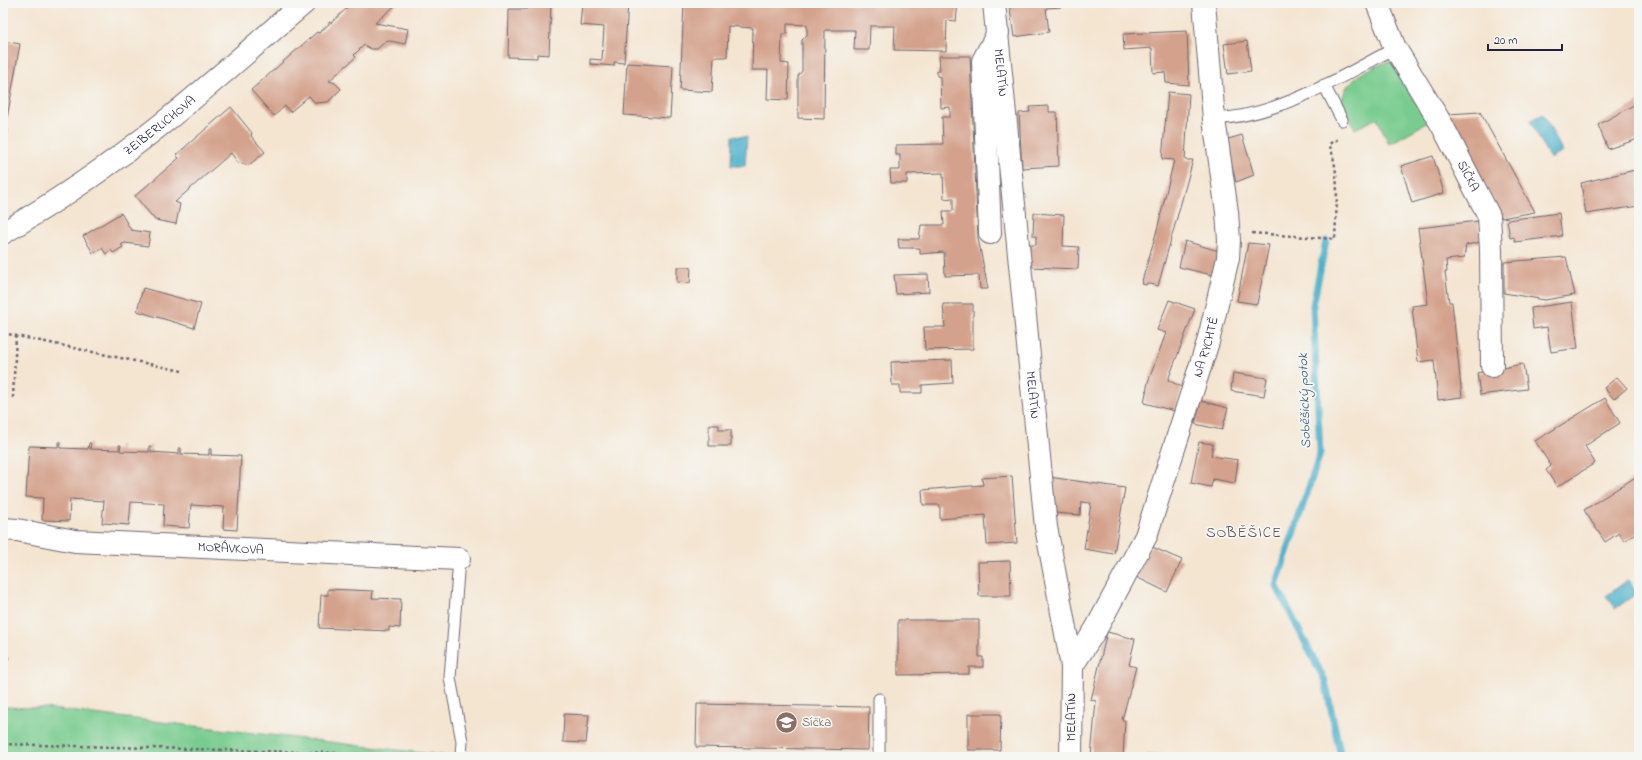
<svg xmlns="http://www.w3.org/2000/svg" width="1642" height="760" viewBox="0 0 1642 760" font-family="'Indie Flower',sans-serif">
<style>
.green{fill:#79cc8f;stroke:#4e7765}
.water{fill:#49afc9;stroke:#366882}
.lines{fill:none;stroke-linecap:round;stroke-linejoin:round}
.stream{stroke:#49afc9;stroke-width:7}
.building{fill:#d4a28c}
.service-casing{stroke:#6c6670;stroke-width:13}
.minor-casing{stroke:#6c6670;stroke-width:24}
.tertiary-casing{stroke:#6c6670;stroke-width:24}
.path{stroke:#6c6670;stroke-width:2.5;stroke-dasharray:3 3;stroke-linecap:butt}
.service{stroke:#fff;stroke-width:11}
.minor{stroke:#fff;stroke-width:22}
.tertiary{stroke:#fff;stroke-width:22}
.labels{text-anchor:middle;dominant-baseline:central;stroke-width:3.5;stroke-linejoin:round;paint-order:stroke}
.street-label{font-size:13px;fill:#22223b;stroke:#f6f6f2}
.education-label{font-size:13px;fill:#785e54;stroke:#f6f6f2;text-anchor:start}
.water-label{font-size:14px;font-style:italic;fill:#325a74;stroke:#f6f6f2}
.quarter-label{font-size:15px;letter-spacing:1px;fill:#604f57;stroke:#f6f6f2}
</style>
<rect width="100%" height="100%" fill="#f6f6f2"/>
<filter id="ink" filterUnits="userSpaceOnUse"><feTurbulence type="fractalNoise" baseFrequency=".025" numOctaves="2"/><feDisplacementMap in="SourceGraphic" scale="8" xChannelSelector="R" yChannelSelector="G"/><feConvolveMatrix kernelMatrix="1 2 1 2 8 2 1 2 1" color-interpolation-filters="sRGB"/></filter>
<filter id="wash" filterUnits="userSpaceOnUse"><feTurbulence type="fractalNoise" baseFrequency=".012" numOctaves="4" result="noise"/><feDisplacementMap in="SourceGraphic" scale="16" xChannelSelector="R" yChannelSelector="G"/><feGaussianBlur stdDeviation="0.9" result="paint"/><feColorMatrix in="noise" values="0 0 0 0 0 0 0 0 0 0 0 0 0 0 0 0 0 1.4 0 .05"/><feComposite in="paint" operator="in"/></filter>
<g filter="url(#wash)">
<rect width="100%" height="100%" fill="#f4e5d1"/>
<g class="green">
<path d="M1391,62L1428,122L1389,144L1377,118L1355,129L1342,102C1343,97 1344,91 1347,87C1353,76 1379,63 1391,62Z"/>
<path d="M3,707L43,708L456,757H3Z"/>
</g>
<g class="water">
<path d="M1543,114L1563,152L1550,159L1530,121Z"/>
<path d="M732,136L747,137L745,166H731Z"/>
<path d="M1628,580L1637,593L1615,609L1606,596Z"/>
</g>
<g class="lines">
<path class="stream" d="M1326,241L1313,305L1320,454L1276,585L1325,681L1341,757"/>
</g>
<g id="blocks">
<g class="building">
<path d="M350,3H398L375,23L408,29L405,44L390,41L385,42L377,49H371L364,45L354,55L356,57L329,81L335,83L341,89L328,102L315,103L309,96L290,112L285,106L274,116L251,90L317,32L319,33L329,24V22L331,23L347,8Z"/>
<path d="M529,3H551L549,55L537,54V58L508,57L509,9H528Z"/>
<path d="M582,3H628L624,63L614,62V66L590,64V59L602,60L604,27L580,25Z"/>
<path d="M684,3H958L956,21L947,20L946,51L894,50L895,26H870L869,50H854L855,30H825L824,119L798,118V76L802,71V40L807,35V25L787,24V34H782L781,63L789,64L788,100L767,99L768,70H752L753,28L728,26L727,57H714L712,92L680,90Z"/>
<path d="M1009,3H1061V7L1046,8L1049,32L1014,37Z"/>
<path d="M1187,31L1189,85L1166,83L1165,72L1153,73L1152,48L1124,50L1123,34Z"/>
<path d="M3,41L20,44L5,130H8L5,146H3Z"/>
<path d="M1247,41L1251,71L1228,74L1224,44Z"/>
<path d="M939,56H970L978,238L988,289H980L979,275L945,276L944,252L920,254V248H899L898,239H919L921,225H944L943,211H953V198L944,199L943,173L907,174V183H891L890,170H900V155H896V145L943,144L942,117H950V107L941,108L940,77L937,76V71H940Z"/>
<path d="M627,63L673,66L670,118L624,115Z"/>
<path d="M1168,92L1189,94L1185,160H1193L1158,286L1147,283L1146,285L1142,284L1143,282L1142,281L1157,230L1174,160L1162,159Z"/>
<path d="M1639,102V141L1638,139L1608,149L1598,125Z"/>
<path d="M1049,106V112H1057L1059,166L1022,168L1019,113L1030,112L1029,107Z"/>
<path d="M231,107L252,133L251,136L265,152L249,165L238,163L231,153L175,202L180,204L176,224L155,220L135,196L179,158L176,155Z"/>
<path d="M1480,112L1535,212L1502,218L1448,114Z"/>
<path d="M1242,135L1254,175L1236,182L1225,140Z"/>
<path d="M1433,156L1444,193L1412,203L1401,166Z"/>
<path d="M1639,169V206L1586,214L1581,183Z"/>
<path d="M121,213L131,230L150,233L148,246L125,243L121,245L123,247L113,253L111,250L106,254L102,248L93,253L83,236Z"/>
<path d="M1034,213L1064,215L1063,246L1079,247L1078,269L1029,267L1030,245H1036V236H1033Z"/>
<path d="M1559,213L1562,236L1515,242L1514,237L1510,238L1507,220Z"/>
<path d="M1478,221L1481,242L1466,245L1464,258L1446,260L1447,272H1445L1449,302H1452L1462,397L1438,400L1434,360L1418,362L1412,306L1428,304L1418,228Z"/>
<path d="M1185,241L1222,252L1216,276L1179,267Z"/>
<path d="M1248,243L1269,245L1257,304L1237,301Z"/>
<path d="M1566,257L1575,295L1545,300L1504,293V262Z"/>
<path d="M677,267H691L690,283L677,282Z"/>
<path d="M928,274L929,292L896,294L894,275Z"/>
<path d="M143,288L201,304L194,328L137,311Z"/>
<path d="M1169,300L1195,309L1168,380L1182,387L1175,411L1144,403L1148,382L1166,333L1157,330Z"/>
<path d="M1572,302L1578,348L1551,352L1547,327L1533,329L1531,308Z"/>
<path d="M943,304H973V349L925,350L924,327H945Z"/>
<path d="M952,360L953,383L922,385V393H900V385H892L891,362Z"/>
<path d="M1523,364L1527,389L1480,395L1477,373Z"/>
<path d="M1233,373L1267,378L1264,396L1231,391Z"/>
<path d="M1617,377L1627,388L1614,399L1604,388Z"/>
<path d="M1605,398L1620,423L1585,446L1595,463L1557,487L1546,470L1551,466L1535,441Z"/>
<path d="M1201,401L1228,408L1222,430L1195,424Z"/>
<path d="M709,425H719V430H731V446H709Z"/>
<path d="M58,442H61L60,448L88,449L89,443H91L90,449L119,450V445H121L120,451L149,452V446H151V452L179,454V448H181V454L209,455V449H211V455L241,456L237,530L223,529L224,507L191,505L189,528L163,526L164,504L131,502L129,525L116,524L102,523L104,501L70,499L69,521L42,520L43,498L26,497L29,446L58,447Z"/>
<path d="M1199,442L1213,444L1211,456L1238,460L1235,483L1213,479L1211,487L1191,483Z"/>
<path d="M1012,476L1017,543L987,545L985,515L940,519V505H923L922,490L983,485L982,478Z"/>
<path d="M1049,477L1125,488L1114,554L1084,549L1091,503L1081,502L1080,515L1054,513Z"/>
<path d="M1634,478L1639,486V532L1624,541L1619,533L1605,542L1584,510Z"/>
<path d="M1150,546L1182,560L1167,592L1136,577Z"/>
<path d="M1010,561L1011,596H979L978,562Z"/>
<path d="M328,589L373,591L372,598L401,599L400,628L389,627V631L319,628L321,595H328Z"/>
<path d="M898,620H979V657H983V667H969V674L898,675Z"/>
<path d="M1107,632L1135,639L1129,665L1136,667L1122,720H1125L1123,757H1091L1096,701L1091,700Z"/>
<path d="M697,704L869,707L868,750L696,747Z"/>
<path d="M564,714L589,715L586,743L563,742Z"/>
<path d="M968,714H1001L1000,750H968Z"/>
<path d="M1168,754V757H1146V755Z"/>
</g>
</g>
</g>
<g filter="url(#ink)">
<use href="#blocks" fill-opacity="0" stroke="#6c6670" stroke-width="1"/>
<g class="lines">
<defs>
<g id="service">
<path d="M1324,85L1342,120"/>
<path d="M1214,119C1279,116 1339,78 1395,48"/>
<path d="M459,559L450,678L462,741L461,757"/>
<path d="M879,699V757"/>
</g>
<g id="minor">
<path id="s1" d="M994,3L1046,527L1072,666L1071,757"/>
<path id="s2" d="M1377,3L1395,48L1442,125L1489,216L1491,250L1492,366"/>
<path d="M990,233L983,61L998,33"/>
<path id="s3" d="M3,529L17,530L75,541L459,559"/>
<path id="s4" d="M1072,666L1096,629L1146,536L1208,342L1228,258L1229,240L1227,212L1214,119L1204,3"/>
</g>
<g id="tertiary">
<path id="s5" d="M3,233C59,200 112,164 163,123C211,85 257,43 304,3"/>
</g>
</defs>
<use href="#service" class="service-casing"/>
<use href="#minor" class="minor-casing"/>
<use href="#tertiary" class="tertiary-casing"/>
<g class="path">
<path d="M1252,233L1335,239C1336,208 1341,174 1329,144L1340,138"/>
<path d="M3,333L182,371"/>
<path d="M13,398L16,336"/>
<path d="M3,653L8,658L3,662"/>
<path d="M3,744L336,753L360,757"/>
</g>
<use href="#service" class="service"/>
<use href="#minor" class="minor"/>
<use href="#tertiary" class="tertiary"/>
</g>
</g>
<defs>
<symbol id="school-disc" viewBox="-11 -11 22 22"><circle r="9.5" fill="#8d6e63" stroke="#f6f6f2"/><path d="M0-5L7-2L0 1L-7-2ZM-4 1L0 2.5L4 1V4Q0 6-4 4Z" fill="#fff"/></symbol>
</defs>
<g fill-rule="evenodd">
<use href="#school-disc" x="774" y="710" width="25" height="25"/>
</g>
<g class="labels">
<g class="street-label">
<text stroke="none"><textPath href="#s1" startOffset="70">MELATÍN</textPath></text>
<text stroke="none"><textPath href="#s5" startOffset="190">ZEIBERLICHOVA</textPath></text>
<text stroke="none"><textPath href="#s2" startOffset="196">SÍČKA</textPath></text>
<text stroke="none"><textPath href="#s4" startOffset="348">NA RYCHTĚ</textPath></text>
<text stroke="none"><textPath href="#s1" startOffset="394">MELATÍN</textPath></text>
<text stroke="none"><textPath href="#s3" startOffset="229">MORÁVKOVA</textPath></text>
<text transform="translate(1071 717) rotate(-90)">MELATÍN</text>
</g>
<g class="education-label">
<text x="802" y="722">Síčka</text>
</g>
<g class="water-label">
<text transform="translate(1305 401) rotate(-92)">Soběšický potok</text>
</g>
<g class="quarter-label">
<text x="1244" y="533">SOBĚŠICE</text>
</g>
</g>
<rect width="1642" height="760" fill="none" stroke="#f6f6f2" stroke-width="16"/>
<path d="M1488 44v6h74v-6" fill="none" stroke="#22223b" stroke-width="2"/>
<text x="1494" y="44" font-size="12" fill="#22223b" stroke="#f6f6f2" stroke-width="3" paint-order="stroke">20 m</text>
</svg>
